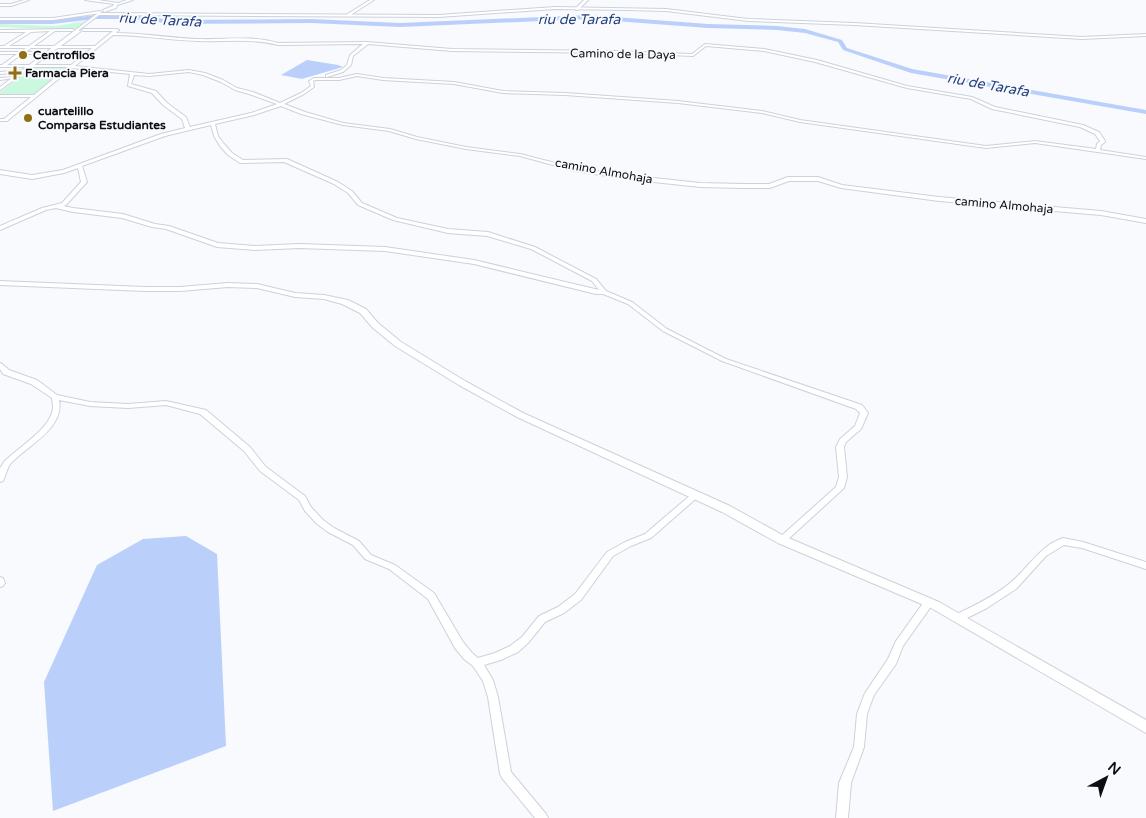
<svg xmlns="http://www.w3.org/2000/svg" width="1146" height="818" viewBox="0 0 1146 818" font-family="'Varela Round',sans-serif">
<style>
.green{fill:#caf9df}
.water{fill:#bad0fb}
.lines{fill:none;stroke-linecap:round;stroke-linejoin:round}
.river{fill:#bad0fb;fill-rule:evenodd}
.minor-casing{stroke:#ccd1db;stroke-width:2}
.major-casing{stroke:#ccd1db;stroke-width:2}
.minor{fill:#fff;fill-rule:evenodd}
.major{fill:#fff;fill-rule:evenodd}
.poi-dot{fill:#926e15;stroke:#f8fafe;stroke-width:2}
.labels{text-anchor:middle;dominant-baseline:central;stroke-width:4;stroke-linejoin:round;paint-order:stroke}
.far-street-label{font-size:12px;fill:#0d0e11;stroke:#f8fafe}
.far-poi-label{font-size:12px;font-weight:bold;fill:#0d0e11;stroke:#f8fafe;text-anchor:start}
.far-water-label{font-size:14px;font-style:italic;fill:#254280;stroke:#f8fafe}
</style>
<rect width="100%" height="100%" fill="#f8fafe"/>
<g class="green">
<path d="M86,21L77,28L71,30L0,27V24L56,26Z"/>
<path d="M33,67H69L34,94L0,95V92Z"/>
</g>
<g class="water">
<path d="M307,60L338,65L343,67L302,79L281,75Z"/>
<path d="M186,536L217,554L226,746L53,811L44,682L97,565L143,539Z"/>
</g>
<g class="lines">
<path class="river" d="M96,15L148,16L168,20L311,19L400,23L588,15L708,24L777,26L805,29L842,40L847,48L912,69L1146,110V114L911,73L843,50L838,42L805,33L777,30L708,28L588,19L400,27L311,23L168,24L148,20L120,19H96L52,24H0V20H52Z"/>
<defs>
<g id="minor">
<path d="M24,0H29L11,6H0V4H11Z"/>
<path d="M127,0H133L117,5L115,4Z"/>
<path d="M370,0H374L349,16L346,15Z"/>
<path d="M584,0H588L578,10H576V8Z"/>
<path d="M100,11L101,13L53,20H0V18H53Z"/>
<path d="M73,29L74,31H55L34,46H95L113,31H83L82,29H117L119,30L116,33C143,33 170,38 197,39C225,40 251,35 278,43L367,42L452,49L618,51L692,54L705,44L764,49L817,60L907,86L972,97L995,107L1083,125L1099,132L1105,141V142L1101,145L1100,150L1146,157V159L1035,143L986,148L800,122L762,113L678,103L565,95L503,93L454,84L383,80L357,76L339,80H315L313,81L314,87L304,94L284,104L305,112L343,123L390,129L417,137L466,147L520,154L575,168L626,175L700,183L742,184H769L788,177H818L842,185L939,197L1101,211L1146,219V223L1101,215L939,201L841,188L818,181H789L770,188H742L700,187L626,179L575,171L520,156L466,149L416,139L389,131L343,125L301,114L281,106L254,115L215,124L218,136L224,144L232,153L243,160L287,159L338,182L352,191L362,203L397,218L448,229L488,232L535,247L596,279L606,291L632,302L667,329L726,359L862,405L868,413L861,429L846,442L844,447L847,477L844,488L785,542L782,543L779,542L778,540L779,538L836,487L839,477L836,447L840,439L855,426L860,413L856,409L722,361L663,331L628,304L603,294H596L474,264L385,251L299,248L255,250L217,247L166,229L152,227L122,218L73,212L56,208L46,210L0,230V226L42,208L62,203L81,182L78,168L64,173L32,179L0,174V170L32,175L63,170L161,134L185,128L182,119L163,105L152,93L128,86L130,74L72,68L7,121H0V119H4L31,97H0V95H34L68,67H0V65H2L17,54H0V52H20L26,48H0V46H4L26,32H0V30ZM50,31L29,46H9L31,32ZM113,35C141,35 169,40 198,41C225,42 251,38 278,45L363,44L350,55L347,65L341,70L326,75V77H327L343,72L351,65L353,56L368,44L452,51L618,53L693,56L706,46L764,51L815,62L907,88L971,99L992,109L1080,127L1095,134L1100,141L1097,144L1096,149L1035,141L986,146L800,120L762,111L678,101L565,93L503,91L454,82L383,78L357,74L339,78H314L309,81L311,86L301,93L280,103L253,92L237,88L223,80L205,73L189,70L149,74L75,66ZM31,48H92L71,65H7L22,54H48L50,53L48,52H26ZM189,72L203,75L221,82L235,90L249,94L277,104L251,113L190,127L186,117L167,103L156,91L131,84L134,75L149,76ZM211,125L214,136L220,146L228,155L240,163L284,162L334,184L348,193L358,205L393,220L448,233L487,236L531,249L592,281L599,290L474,260L385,247L299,244L255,246L218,243L169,226L155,224L123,214L73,208L63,206L66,205L87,182L82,166L165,136Z"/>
<path d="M22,70V72H21L0,74V72Z"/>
<path d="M13,77L14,78L0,80V78Z"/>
<path d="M0,363L2,364L9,370L37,380L57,395L90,402L128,404L166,401L206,410L250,447L266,467L305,496L311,507L323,520L334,528L359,541L371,555L395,565L434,593L463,642L472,653L478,658L495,653L510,646L522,637L539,616L558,607L575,594L607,552L625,542L645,534L693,493H699L700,495L651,538L631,546L613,556L581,600L564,613L545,622L528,643L518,652L501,660L484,665L493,680L498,697L511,772L546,814L548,818H535L502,778L500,774L488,697L483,681L473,666L464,659L455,648L428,599L389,569L365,559L353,545L328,532L317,524L305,511L299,500L260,471L244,451L200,414L166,405L128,408L90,406L59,400C65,428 27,446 11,463C7,468 6,475 3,481L0,482V468L4,462C17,448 54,427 53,406C53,403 52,401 52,398L31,384L3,374L0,369Z"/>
<path d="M1063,538L1083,542L1146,562V569L1082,548L1064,545L1046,556L1016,589L987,608L961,621L958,622L955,621L953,618L955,615C973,606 993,597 1009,584C1028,569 1039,546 1063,538Z"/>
<path d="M0,577L3,578L5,583L3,586L0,587Z"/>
<path d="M929,598L932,599L934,602L932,605L903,646L896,664L874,695L867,714L864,747L851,783L848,818H836L839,783L854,747L857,714L865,693L888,659L896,641L926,599Z"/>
</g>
<g id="major">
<path d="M85,0H98L118,3L116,8L104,12L103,10L113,6L114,4Z"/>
<path d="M555,7L666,9L748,19L854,23L1082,37L1146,34V36L1082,39L854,25L748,21L666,11L629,10L555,9L439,17L99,15L79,30L80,32L0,90V87L98,13L439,15Z"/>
<path d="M0,281L145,287H180L228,283L257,284L295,293L324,295L348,300L366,309L378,323L401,342L465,381L523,413L730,506L786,537L939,602L1146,720V733L931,608L778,543L722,512L517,417L459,385L395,346L372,327L360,313L342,304L324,299L295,297L257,288L228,287L180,291H145L0,285Z"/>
</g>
</defs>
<use href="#minor" class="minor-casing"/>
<use href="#major" class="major-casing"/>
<use href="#minor" class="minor"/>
<use href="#major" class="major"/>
</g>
<g class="poi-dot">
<circle cx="23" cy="55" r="5"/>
<path d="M12.5 65.5h5v5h5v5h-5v5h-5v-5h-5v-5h5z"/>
<circle cx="28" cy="118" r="5"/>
</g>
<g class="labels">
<g class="far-street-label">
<text transform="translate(623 54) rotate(1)">Camino de la Daya</text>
<text transform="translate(604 171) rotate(10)">camino Almohaja</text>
<text transform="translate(1004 205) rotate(5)">camino Almohaja</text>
</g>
<g class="far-poi-label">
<text x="33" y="55">Centrofilos</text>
<text x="25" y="73">Farmacia Piera</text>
<text x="38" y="111">cuartelillo<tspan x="38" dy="14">Comparsa Estudiantes</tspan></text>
</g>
<g class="far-water-label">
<text x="579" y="19">riu de Tarafa</text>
<text transform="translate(160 20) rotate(3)">riu de Tarafa</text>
<text transform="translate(988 85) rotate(10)">riu de Tarafa</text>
</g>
</g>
<g transform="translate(1106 778) rotate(41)" stroke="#f8fafe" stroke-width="4" paint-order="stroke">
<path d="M0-4L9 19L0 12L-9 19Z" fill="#0d0e11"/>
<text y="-8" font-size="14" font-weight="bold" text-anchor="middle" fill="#0d0e11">N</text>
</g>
</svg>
